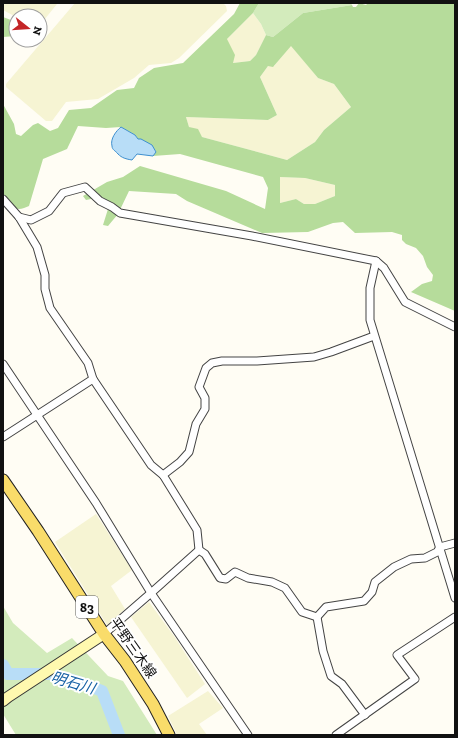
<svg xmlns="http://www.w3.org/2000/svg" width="458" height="738" viewBox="0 0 458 738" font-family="'Zilla Slab','Noto Sans JP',serif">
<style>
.farmland{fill:#f6f4d3}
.green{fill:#d3ebbc}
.forest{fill:#b6dc9b;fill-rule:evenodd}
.water{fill:#b8ddf7;stroke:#3e8fcf}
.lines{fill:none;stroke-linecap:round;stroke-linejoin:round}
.river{stroke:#b8ddf7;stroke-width:12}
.street-casing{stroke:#444;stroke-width:9}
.secondary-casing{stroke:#333;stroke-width:12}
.primary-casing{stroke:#222;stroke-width:13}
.street{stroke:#fff;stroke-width:7}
.secondary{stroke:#fff9af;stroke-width:10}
.primary{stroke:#f9dc6a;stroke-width:11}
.labels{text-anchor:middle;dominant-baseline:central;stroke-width:4;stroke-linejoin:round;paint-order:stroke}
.shield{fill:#fff;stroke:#585858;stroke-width:1}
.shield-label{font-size:13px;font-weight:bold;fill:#111}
.street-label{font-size:14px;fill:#111;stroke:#fff}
.water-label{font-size:15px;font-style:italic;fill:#1761a5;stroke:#fff}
</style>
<rect width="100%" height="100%" fill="#fffdf4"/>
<g class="farmland">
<path d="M3,3H56L57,4L40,25V16L16,17L3,10Z"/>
<path d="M75,3H223L226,6L227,11L179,58L171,63L149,65L134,78L98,99L66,102L52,121H46L6,87V84Z"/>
<path d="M253,13L261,24L266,35L256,55L250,61L233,63L227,39Z"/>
<path d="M291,45L318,78L334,84L351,107L324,130L315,142L287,160L202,137L189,127L186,117L268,120L277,115L260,77L268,66H274Z"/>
<path d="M280,177L305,178L335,185V196L315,204H304L296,199L280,203Z"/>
<path d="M96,514L132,570L111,586L125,609L107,625L55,542Z"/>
<path d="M149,602L174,636L205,684L187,698L131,617Z"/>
<path d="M208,691L223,708L199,724L207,735H177L168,716Z"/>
</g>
<g class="green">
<path d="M259,3H351L352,5L303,13L273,37L266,35L261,24L253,13Z"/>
<path d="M3,606L13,623L47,653L72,638L108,676L123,681L157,735H16L3,714Z"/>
</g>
<g class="forest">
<path d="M240,3H259L253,13L227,39L235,55L233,63L250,61L256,55L266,35L273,37L303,13L352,5L353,7H356L359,3L366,5L368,3H455V311L411,292L422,284L432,281L433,275L427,267L423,256L416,248L406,244L402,240V235L392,232L355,233L343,222L333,223L308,232L262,233L187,201L176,194L129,191L118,214L108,226L103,225L108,209L105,205L96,198L86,200L83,196L107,182L123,177L140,166L226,191L265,209L268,188L263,177L180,154L153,156L156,151L138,139L135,135L121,127L106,128L78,126L67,149L43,159L29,206C26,207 22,209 19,209C9,209 6,199 3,192V104L14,124L16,134L21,136L33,125L38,123L50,131L58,128L69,110L91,108L117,90L134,88L139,78L154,68L183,63L234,14ZM291,46L318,78L334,84L351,107L324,130L315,142L287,160L202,137L198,129L189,127L186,117L268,120L277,115L260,77L268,66L273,67ZM280,177L305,178L335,185V196L315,204H304L296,199L280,203Z"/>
<path d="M3,17L11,20L16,24V36L3,37Z"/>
</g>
<path class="water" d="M121,127L135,135L138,139H141L152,145L156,152L153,156L137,154L132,160C126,159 122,158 118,154C116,151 112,150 112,146C110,139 116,131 121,127Z"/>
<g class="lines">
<path class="river" d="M3,665L8,674H51L79,682L102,691L119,735"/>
<defs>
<g id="street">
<path d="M3,199L19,217L37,247L45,275V289L50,308L88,363L93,379L151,465L163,475L197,530L199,550"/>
<path d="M19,217L31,220L49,211L63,193L85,187L100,201L112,207L120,213L252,236L376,261L384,268L405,302L455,327"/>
<path d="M376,261L370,288V320L455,598"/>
<path d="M3,364L96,503L151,593L248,735"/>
<path d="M3,437L93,379"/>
<path d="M163,475L180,462L189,452L196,424L205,409V398L199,387L206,368L212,363L222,361H257L314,357L331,352L374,336"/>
<path d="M199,550L205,554L220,578L226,579L235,572L248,578L272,582L285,588L302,612L317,617"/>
<path d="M317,617L326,607L364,601L372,592L375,582L394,567L411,559L425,558L437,552L440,547L455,543"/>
<path d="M317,617L323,651L331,676L342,684L365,715"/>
<path d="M104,634L128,613L151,593L199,550"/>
<path d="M336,735L415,679L397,655L455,617"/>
</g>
<path id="secondary" d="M3,701L8,697L104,634"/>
<path id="primary" d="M3,480L38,531L104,634L125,661L153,704L169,735"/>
</defs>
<use href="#street" class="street-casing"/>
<use href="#secondary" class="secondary-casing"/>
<use href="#primary" class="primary-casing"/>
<use href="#street" class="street"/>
<use href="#secondary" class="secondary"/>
<use href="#primary" class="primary"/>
</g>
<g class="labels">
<rect class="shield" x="76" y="596" width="22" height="22" rx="3"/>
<g class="shield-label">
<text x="87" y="607">83</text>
</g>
<g class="street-label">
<text transform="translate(133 648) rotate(55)">平野三木線</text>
</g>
<g class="water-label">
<text transform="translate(73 683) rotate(16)">明石川</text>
</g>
</g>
<rect width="458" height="738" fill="none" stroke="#111111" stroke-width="8"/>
<g transform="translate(28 28) rotate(107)"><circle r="19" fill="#ffffff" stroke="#a0a0a0"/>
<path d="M0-3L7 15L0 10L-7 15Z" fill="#c42527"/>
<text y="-6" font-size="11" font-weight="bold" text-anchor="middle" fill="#111111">N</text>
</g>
</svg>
